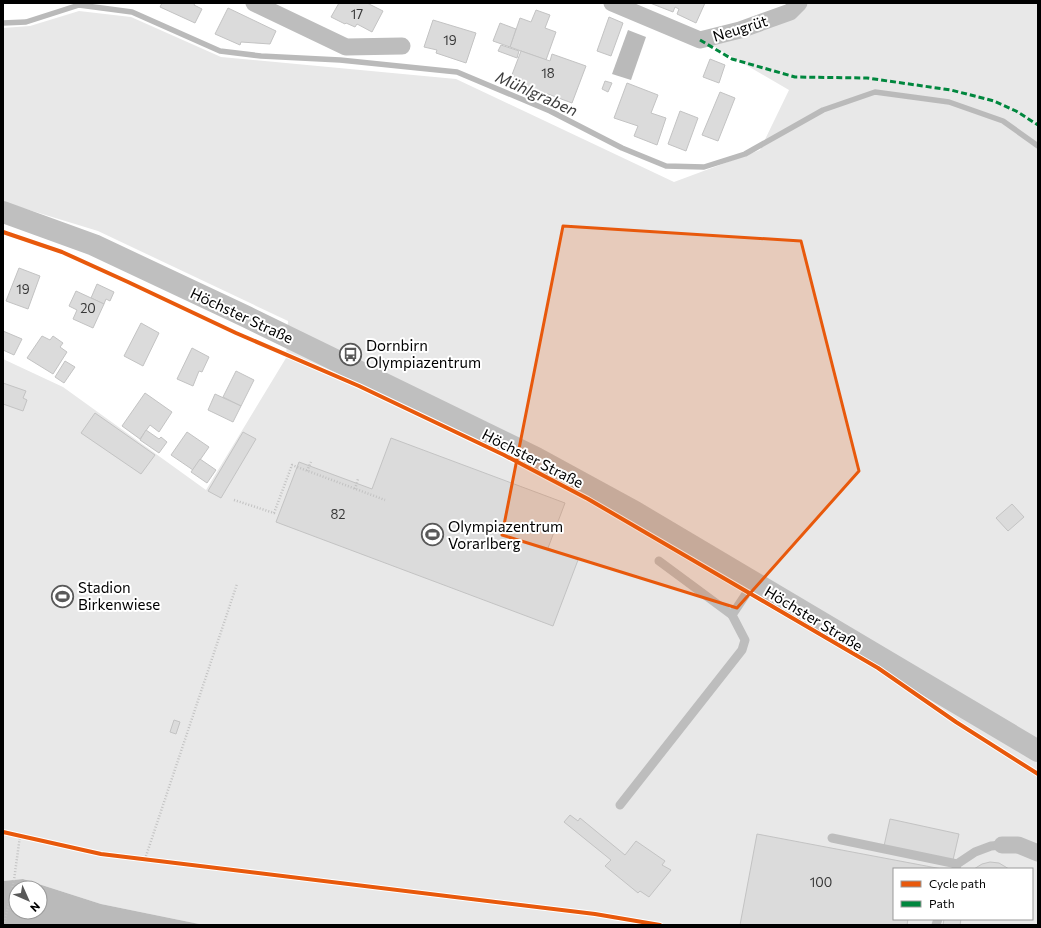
<svg xmlns="http://www.w3.org/2000/svg" width="1041" height="928" viewBox="0 0 1041 928" font-family="Commissioner,sans-serif">
<style>
.green{fill:#e8e8e8;fill-rule:evenodd}
.water{fill:#bababa;fill-rule:evenodd}
.lines{fill:none;stroke-linecap:round;stroke-linejoin:round}
.stream{stroke:#bababa;stroke-width:5.5}
.building{fill:#dbdbdb;stroke:#c3c3c3}
.path{stroke:#c2c2c2;stroke-width:2.5;stroke-dasharray:1 2;stroke-linecap:butt}
.service{stroke:#bdbdbd;stroke-width:9}
.minor{stroke:#bdbdbd;stroke-width:17}
.secondary{stroke:#bfbfbf;stroke-width:22}
.quiet{stroke:#00873e;stroke-width:3;stroke-dasharray:6 3;stroke-linecap:butt}
.cycleway-casing{stroke:#fff;stroke-width:6}
.cycleway{stroke:#e8590c;stroke-width:4}
.marked{fill:#e8590c;fill-opacity:0.2;stroke:#e8590c;stroke-width:3;stroke-linejoin:round}
.labels{text-anchor:middle;dominant-baseline:central;stroke-width:4;stroke-linejoin:round;paint-order:stroke}
.number-label{font-size:13px;fill:#373737}
.street-label{font-size:15px;fill:#000;stroke:#fff}
.poi-label{font-size:15px;fill:#000;stroke:#fff;text-anchor:start}
.water-label{font-size:16px;font-style:italic;fill:#3d3d3d;stroke:#fff}
</style>
<rect width="100%" height="100%" fill="#fff"/>
<path class="green" d="M802,3H1038V925H204L101,904L23,879L3,881V359L63,387L206,490L286,358L288,321L98,231L3,202V28L30,26L79,11L131,17L221,57L456,79L674,182L760,150L789,90L705,41ZM894,869H1032V919H894Z"/>
<g class="water">
<path d="M628,30L646,37L631,80L612,74Z"/>
<path d="M23,879L101,904L204,925H3V881ZM16,888H40V912H16Z"/>
</g>
<g class="lines">
<path class="stream" d="M3,23L26,22L79,5L132,12L220,51L261,56L340,60L457,72L550,111L622,148L666,166L704,167L745,154L823,110L875,92L949,102L1003,121L1038,146"/>
</g>
<g class="building">
<path d="M162,3H195L194,5L202,9L195,23L160,7Z"/>
<path d="M339,3H367L383,11L372,32L357,24L355,27L346,23L345,24L331,17Z"/>
<path d="M650,3H705L696,23L677,14L679,9L675,7L673,12Z"/>
<path d="M228,8L276,31L270,44L241,42L240,45L215,34Z"/>
<path d="M536,10L550,15L545,28L556,32L546,60L510,47L520,18L531,22Z"/>
<path d="M609,17L623,23L611,56L597,51Z"/>
<path d="M433,20L476,33L466,63L436,53L437,50L424,47Z"/>
<path d="M500,23L516,29L510,47L493,41Z"/>
<path d="M501,45L519,51L517,58L498,51Z"/>
<path d="M521,51L550,61L552,54L586,66L572,103L510,80Z"/>
<path d="M710,59L725,65L719,83L703,77Z"/>
<path d="M605,81L612,83L608,92L602,89Z"/>
<path d="M627,83L658,95L651,113L666,118L657,145L634,136L638,126L614,118Z"/>
<path d="M720,92L735,98L718,141L702,135Z"/>
<path d="M680,111L698,118L686,151L668,144Z"/>
<path d="M19,268L40,276L28,309L6,301Z"/>
<path d="M97,284L114,292L110,301L106,299L104,304L91,298Z"/>
<path d="M76,291L104,304L93,328L73,319L77,310L69,306Z"/>
<path d="M141,323L159,333L143,366L124,356Z"/>
<path d="M3,331L22,339L14,355L3,350Z"/>
<path d="M42,336L50,340L53,336L63,343L60,347L67,352L53,374L27,358Z"/>
<path d="M192,348L209,357L202,372L199,371L193,386L177,379Z"/>
<path d="M65,361L75,367L64,383L55,377Z"/>
<path d="M236,371L254,380L241,406L223,397Z"/>
<path d="M3,383L26,391L23,398L27,400L23,411L3,404Z"/>
<path d="M145,393L172,412L159,432L150,425L140,439L122,426Z"/>
<path d="M215,394L241,406L233,422L208,410Z"/>
<path d="M95,413L155,455L141,474L81,433Z"/>
<path d="M146,430L159,439L161,437L167,442L159,453L140,440Z"/>
<path d="M187,432L209,447L193,470L171,455Z"/>
<path d="M243,432L256,439L221,498L208,491Z"/>
<path d="M391,438L565,503L548,548L578,560L553,626L276,522L299,462L372,489Z"/>
<path d="M200,459L216,470L207,483L191,472Z"/>
<path d="M1012,504L1024,517L1008,531L996,518Z"/>
<path d="M174,720L180,722L176,734L170,732Z"/>
<path d="M570,815L578,821L580,818L625,855L636,841L665,861L662,865L671,870L649,897L640,891L638,893L605,866L611,860L564,822Z"/>
<path d="M890,819L959,834L953,860L884,846Z"/>
<path d="M757,834L942,869H894V919H908L907,925H740Z"/>
<path d="M990,862L999,863L1009,869H974L982,864Z"/>
<path d="M944,919H961L960,925H943Z"/>
</g>
<g class="lines">
<g class="path">
<path d="M307,471L311,462"/>
<path d="M355,489L358,479"/>
<path d="M234,500L274,513L292,465L385,500"/>
<path d="M145,859L237,584"/>
<path d="M4,925L14,880L20,836"/>
</g>
<g class="service">
<path d="M659,561L732,615"/>
<path d="M620,805L742,650L745,640L732,615L754,582"/>
<path d="M832,838L957,864"/>
<path d="M956,869L957,864L975,852L991,846L1002,845"/>
<path d="M936,925L938,919"/>
</g>
<g class="minor">
<path d="M254,3L346,47L402,46"/>
<path d="M612,3L700,40L740,30L790,12L799,3"/>
<path d="M1002,845H1018L1038,853"/>
</g>
<path class="secondary" d="M3,212L94,245L247,317L536,458L635,512L1038,751"/>
<path class="quiet" d="M700,40L732,59L795,77L867,78L951,90L994,101L1016,111L1038,125"/>
<defs>
<g id="cycleway">
<path d="M3,232L62,252L128,282L236,333L359,386L504,455L588,499L878,668L956,722L1038,774"/>
<path d="M3,832L101,854L595,914L660,925"/>
</g>
</defs>
<use href="#cycleway" class="cycleway-casing"/>
<use href="#cycleway" class="cycleway"/>
</g>
<path class="marked" d="M563,226L801,241L859,471L737,608L502,535Z"/>
<defs>
<symbol id="bus-ring" viewBox="-11 -11 22 22"><circle r="9.5" fill="#fff" stroke="#595959" stroke-width="1.5"/><path d="M-5-6H5V4H4V6H2V4H-2V6H-4V4H-5ZM-3.5-4V0h7V-4ZM-3.5 1.2v1.5H-2V1.2ZM2 1.2v1.5H3.5V1.2Z" fill="#595959"/></symbol>
<symbol id="stadium-ring" viewBox="-11 -11 22 22"><circle r="9.5" fill="#fff" stroke="#595959" stroke-width="1.5"/><path d="M0-5a6.5 5 0 1 0 0 10a6.5 5 0 1 0 0-10ZM-3.5-1.8h7v3.6h-7Z" fill="#595959"/></symbol>
</defs>
<g fill-rule="evenodd">
<use href="#bus-ring" x="338" y="342" width="25" height="25"/>
<use href="#stadium-ring" x="420" y="522" width="25" height="25"/>
<use href="#stadium-ring" x="50" y="584" width="25" height="25"/>
</g>
<g class="labels">
<g class="number-label">
<text x="357" y="14">17</text>
<text x="450" y="40">19</text>
<text x="548" y="73">18</text>
<text x="23" y="289">19</text>
<text x="88" y="308">20</text>
<text x="338" y="514">82</text>
<text x="821" y="882">100</text>
</g>
<g class="street-label">
<text transform="translate(740 28) rotate(-17)">Neugrüt</text>
<text transform="translate(242 315) rotate(25)">Höchster Straße</text>
<text transform="translate(533 458) rotate(27)">Höchster Straße</text>
<text transform="translate(814 618) rotate(31)">Höchster Straße</text>
</g>
<g class="poi-label">
<text x="366" y="345">Dornbirn<tspan x="366" dy="17">Olympiazentrum</tspan></text>
<text x="448" y="526">Olympiazentrum<tspan x="448" dy="17">Vorarlberg</tspan></text>
<text x="78" y="587">Stadion<tspan x="78" dy="17">Birkenwiese</tspan></text>
</g>
<g class="water-label">
<text transform="translate(537 93) rotate(24)">Mühlgraben</text>
</g>
</g>
<rect width="1041" height="928" fill="none" stroke="#000000" stroke-width="8"/>
<rect x="893" y="868" width="140" height="52" fill="#ffffff" stroke="#999999"/>
<rect x="901" y="881" width="20" height="6" fill="#e8590c" stroke="#999999"/>
<text x="929" y="888" font-size="12" fill="#000000">Cycle path</text>
<rect x="901" y="901" width="20" height="6" fill="#00873e" stroke="#999999"/>
<text x="929" y="908" font-size="12" fill="#000000">Path</text>
<g transform="translate(28 900) rotate(135)"><circle r="19" fill="#ffffff" stroke="#999999"/>
<path d="M0-3L7 15L0 10L-7 15Z" fill="#595959"/>
<text y="-6" font-size="11" font-weight="bold" text-anchor="middle" fill="#000000">N</text>
</g>
</svg>
